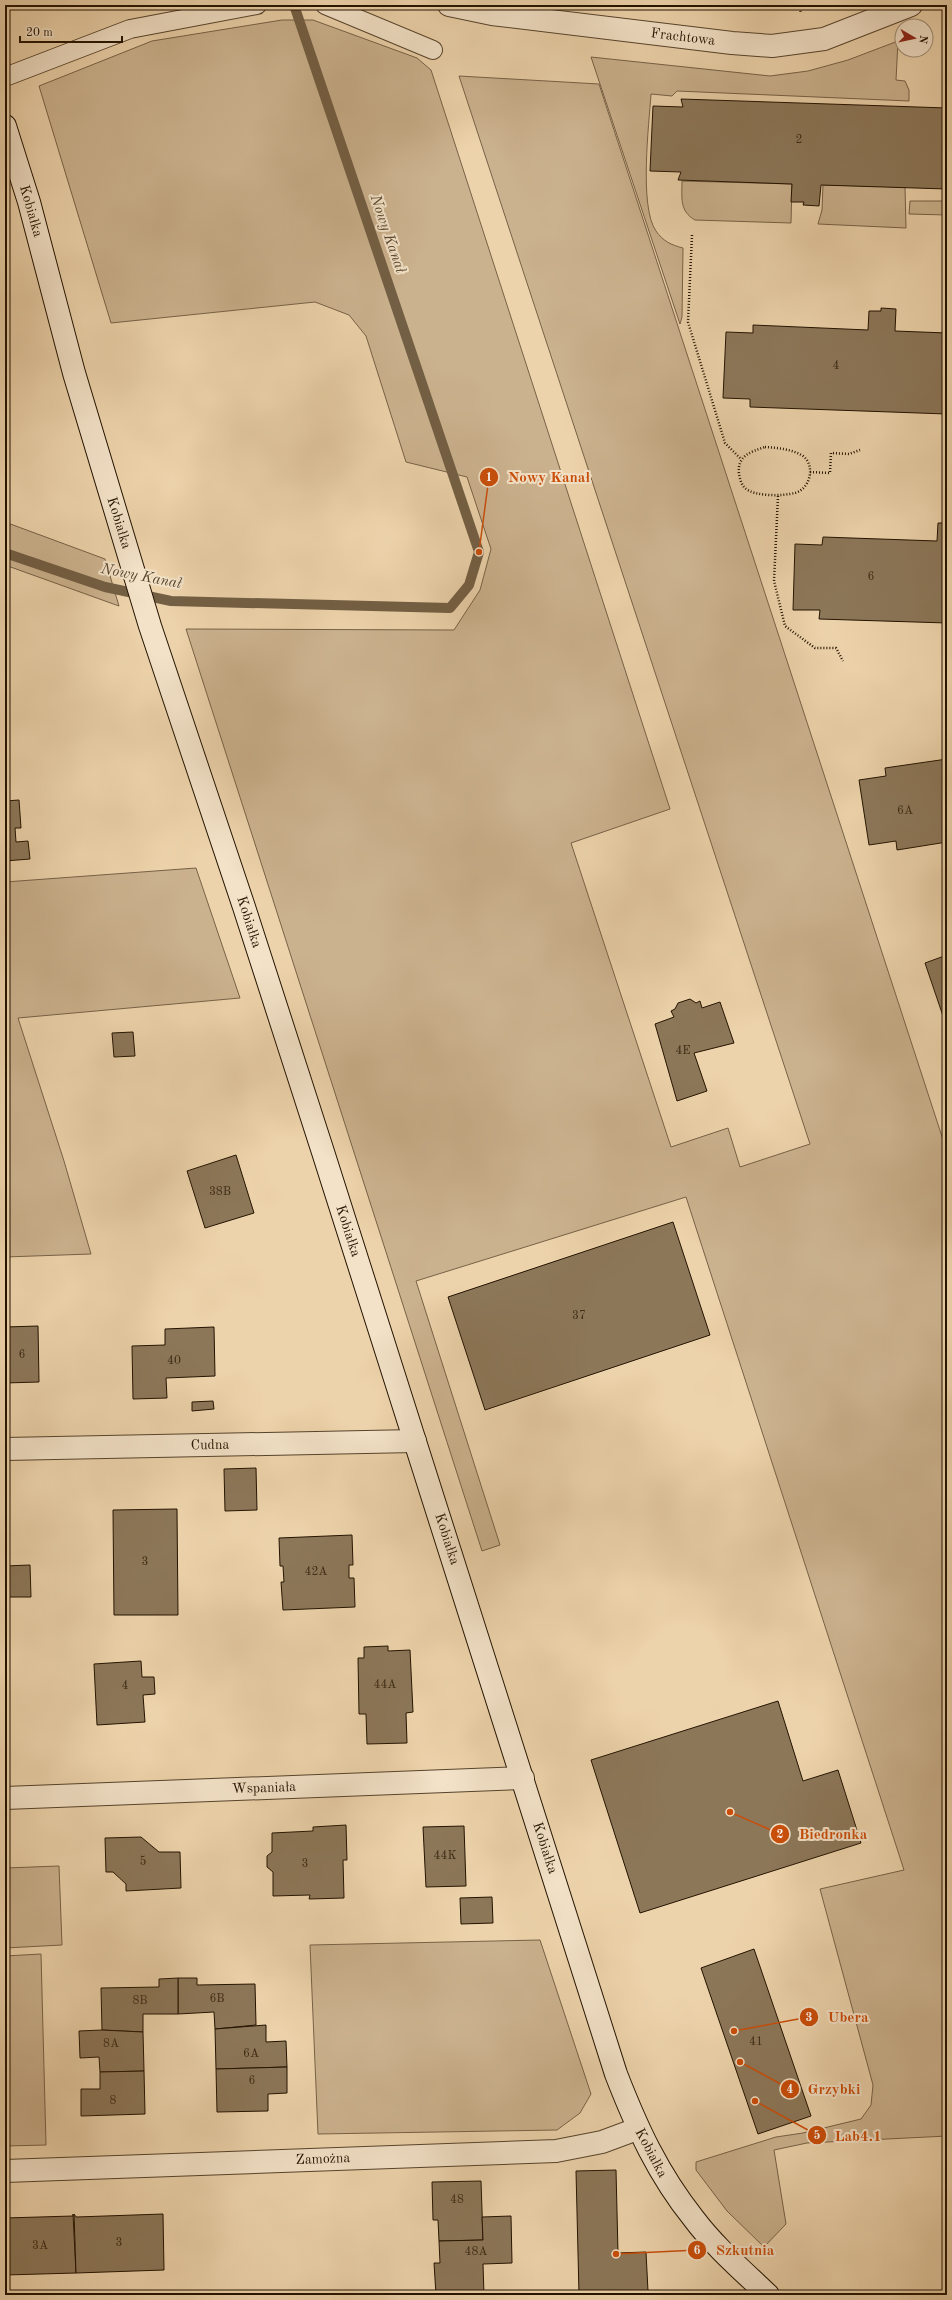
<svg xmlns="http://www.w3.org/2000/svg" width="952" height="2300" viewBox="0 0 952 2300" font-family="'Old Standard TT',serif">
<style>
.green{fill:#cbb28e;stroke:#776247}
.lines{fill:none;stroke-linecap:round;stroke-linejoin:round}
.stream{stroke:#735f44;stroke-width:10}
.building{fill:#8c7759;stroke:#231300}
.lane-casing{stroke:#56432b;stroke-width:20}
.street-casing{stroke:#56432b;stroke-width:24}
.secondary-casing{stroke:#231300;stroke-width:24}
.path{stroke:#231300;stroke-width:2.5;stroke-dasharray:1 2;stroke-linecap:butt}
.lane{stroke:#f3e2c8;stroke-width:18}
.street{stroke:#f3e2c8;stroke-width:22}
.secondary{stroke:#f3e2c8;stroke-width:22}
.labels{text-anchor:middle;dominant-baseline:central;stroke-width:4;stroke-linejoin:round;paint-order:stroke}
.number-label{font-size:12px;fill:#3d2c16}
.street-label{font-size:14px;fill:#231300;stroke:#f3e2c8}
.water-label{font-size:15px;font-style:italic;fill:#58462d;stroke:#f3e2c8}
.leader{fill:none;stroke:#ca4e0a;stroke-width:1.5}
.callout-dot{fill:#ca4e0a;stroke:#f3e2c8;stroke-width:1.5}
.mark-label{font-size:12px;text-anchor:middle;font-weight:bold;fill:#fff}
.callout-label{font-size:15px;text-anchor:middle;font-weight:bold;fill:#ca4e0a;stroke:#f3e2c8;stroke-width:4;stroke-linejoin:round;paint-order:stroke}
</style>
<rect width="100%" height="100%" fill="#edd3ab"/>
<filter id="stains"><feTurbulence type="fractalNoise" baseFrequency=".005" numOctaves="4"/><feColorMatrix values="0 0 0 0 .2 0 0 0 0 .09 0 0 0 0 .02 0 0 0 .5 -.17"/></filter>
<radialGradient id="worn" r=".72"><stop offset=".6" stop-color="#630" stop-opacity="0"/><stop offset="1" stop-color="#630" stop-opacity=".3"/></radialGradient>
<g class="green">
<path d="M282,20H313L417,58L431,70L670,809L571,843L671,1147L728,1128L740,1167L810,1144L459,76L599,84L947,1152V2136L807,2143L774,2150L786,2224L764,2247L727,2211L696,2170V2162L776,2137L803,2133L861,2119L871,2105L873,2085L820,1889L904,1870L686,1197L416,1281L500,1545L482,1551L186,629L454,630L480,590L491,549L467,477L406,462L366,336L349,315L315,302L111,323L39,86L152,41Z"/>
<path d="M898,41L896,80L905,81L909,90V101L677,91L672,96L651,94C649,124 639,207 656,231C663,241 671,245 683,248L682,317L680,324L591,57L770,76L808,71L848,60Z"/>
<path d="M682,181L792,184L791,223L695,220C679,211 682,197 682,181Z"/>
<path d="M823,185L905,187L906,228L818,224L822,210Z"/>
<path d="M910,201H947V215L909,214Z"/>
<path d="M5,522L105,559L119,606L5,565Z"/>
<path d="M196,868L240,998L18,1018L64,1161L91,1254L5,1257V882Z"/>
<path d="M59,1866L62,1945L5,1948V1868Z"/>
<path d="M540,1940L591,2094L580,2113L557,2130L318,2134L310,1945Z"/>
<path d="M41,1954L46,2145L5,2146V1956Z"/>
</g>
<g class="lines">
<path class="stream" d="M5,553L105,587L171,601L450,608L469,585L479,552L294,5"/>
</g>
<g class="building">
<path d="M681,99L947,108V189L821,185L819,206L803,205L804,202H791L792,184L678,180L681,172L650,171L653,106L683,107Z"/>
<path d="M881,308L896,309L895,331L947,333V414L750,407V399L723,398L726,332L753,333V325L868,330L869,311H881Z"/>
<path d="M938,523H947V623L819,619L820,610H793L795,544L822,545L823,537L937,541Z"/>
<path d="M947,759V842L897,850L896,841L869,845L859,780L886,776L885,768Z"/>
<path d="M19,800L21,828H15L16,842L28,841L30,859L5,861V801Z"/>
<path d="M947,955V1015L943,1016L925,963Z"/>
<path d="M690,999L696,1003L700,1001L702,1008L720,1002L734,1043L694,1053L707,1091L677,1101L655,1024L674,1017L671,1011L675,1009L678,1003Z"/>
<path d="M133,1032L135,1056L114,1057L112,1033Z"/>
<path d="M236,1155L254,1213L205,1228L187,1171Z"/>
<path d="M673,1222L710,1335L485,1410L448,1297Z"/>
<path d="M38,1326L39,1382L5,1383V1327Z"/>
<path d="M214,1327L215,1376L166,1378L167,1398L133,1399L132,1346L165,1345V1329Z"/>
<path d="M213,1401L214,1409L192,1411V1402Z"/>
<path d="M256,1468L257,1510L225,1511L224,1469Z"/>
<path d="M177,1509L178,1615H114L113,1510Z"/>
<path d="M352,1535L353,1565H349V1578H354L355,1607L283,1610L281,1582H284L283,1566H280L279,1538Z"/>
<path d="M30,1565L31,1597H5V1566Z"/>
<path d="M388,1646V1651L410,1650L413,1712L406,1713L407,1743L367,1744L366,1714H359L358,1658H364V1647Z"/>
<path d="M141,1661L142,1677H154L155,1694L143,1695L145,1722L97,1725L94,1664Z"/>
<path d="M778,1701L803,1781L838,1770L861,1843L640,1913L591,1760Z"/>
<path d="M346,1825L347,1860H343L344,1898L309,1899L310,1895L273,1896V1872L267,1867V1856L272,1852V1833L313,1831V1827Z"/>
<path d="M464,1826L466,1886L426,1887L423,1827Z"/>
<path d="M141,1837L159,1852H180L181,1888L126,1891V1884L113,1872H106L105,1838Z"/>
<path d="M492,1897L493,1923L461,1924L460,1898Z"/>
<path d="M754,1949L811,2116L758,2134L701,1968Z"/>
<path d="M178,1978H197V1985L255,1984L256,2025L215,2029L214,2012L178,2014Z"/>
<path d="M178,1978V2014H143V2032L102,2030L101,1988L159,1987V1979Z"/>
<path d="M266,2025V2042L286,2041L287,2067L216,2069L215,2029Z"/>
<path d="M102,2030L143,2032L144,2071L100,2072L99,2057L80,2058L79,2031Z"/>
<path d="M287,2067V2093L268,2094V2111L217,2112L216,2069Z"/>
<path d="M144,2071L145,2114L81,2116V2089H100V2072Z"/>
<path d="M616,2170L618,2253L646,2252L648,2291L579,2294L576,2171Z"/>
<path d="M481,2181L483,2240L439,2241L438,2220H433L432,2182Z"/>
<path d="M73,2214L76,2273L5,2275V2218L73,2216Z"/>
<path d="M74,2214L76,2217L163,2214L164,2270L76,2273Z"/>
<path d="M511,2216L512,2263L483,2264L484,2295H436L434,2263H440L439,2241L483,2240L482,2217Z"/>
</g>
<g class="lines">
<defs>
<g id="lane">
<path d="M325,5L433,50"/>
<path d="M5,77L130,29L257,5"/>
</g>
<g id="street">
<path d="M449,5L492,14L732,43L772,46L824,39L911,5"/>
<path d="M5,1449L415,1441"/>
<path d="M5,1798L523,1778"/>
<path d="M5,2171L556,2151L602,2142L637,2129"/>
</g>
<path id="secondary" d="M5,126L29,202L74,373L150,626L244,907L323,1152L616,2074C637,2128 658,2174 694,2219C715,2247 743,2271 768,2295"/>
</defs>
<use href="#lane" class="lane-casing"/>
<use href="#street" class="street-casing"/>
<use href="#secondary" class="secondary-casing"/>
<g class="path">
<path d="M799,5L801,13"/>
<path d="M692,235L688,322L725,443L741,459"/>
<path d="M765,447C778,448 792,449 803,456C816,466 810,489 795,493C783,496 755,497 745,488C741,484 740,479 739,474C737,456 750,452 765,447Z"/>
<path d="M810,472L830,473L831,453L849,454L860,450"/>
<path d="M778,496L774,581L785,626L815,648H836L843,661"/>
</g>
<use href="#lane" class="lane"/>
<use href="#street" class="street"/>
<use href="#secondary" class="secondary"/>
</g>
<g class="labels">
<g class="number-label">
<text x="799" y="140">2</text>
<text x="836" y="366">4</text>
<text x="871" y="577">6</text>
<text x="905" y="811">6A</text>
<text x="683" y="1051">4E</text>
<text x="220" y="1192">38B</text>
<text x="579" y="1316">37</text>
<text x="22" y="1355">6</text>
<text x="174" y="1361">40</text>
<text x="145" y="1562">3</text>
<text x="316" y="1572">42A</text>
<text x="385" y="1685">44A</text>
<text x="125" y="1686">4</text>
<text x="445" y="1856">44K</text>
<text x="143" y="1862">5</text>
<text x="305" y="1864">3</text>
<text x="217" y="1999">6B</text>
<text x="140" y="2001">8B</text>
<text x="756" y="2042">41</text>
<text x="111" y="2044">8A</text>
<text x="251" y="2054">6A</text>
<text x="252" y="2081">6</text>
<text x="113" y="2101">8</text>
<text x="457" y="2200">48</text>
<text x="119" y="2243">3</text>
<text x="40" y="2246">3A</text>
<text x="476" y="2252">48A</text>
</g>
<g class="street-label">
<text transform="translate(683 37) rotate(7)">Frachtowa</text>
<text transform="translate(31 211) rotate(74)">Kobiałka</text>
<text transform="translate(119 523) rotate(73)">Kobiałka</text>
<text transform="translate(249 922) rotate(72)">Kobiałka</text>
<text transform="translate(348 1231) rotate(72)">Kobiałka</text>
<text transform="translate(210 1445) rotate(-1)">Cudna</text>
<text transform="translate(447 1539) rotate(72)">Kobiałka</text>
<text transform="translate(264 1788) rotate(-2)">Wspaniała</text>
<text transform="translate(545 1848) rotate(72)">Kobiałka</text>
<text transform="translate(651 2153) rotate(62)">Kobiałka</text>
<text transform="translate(323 2159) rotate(-2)">Zamożna</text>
</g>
<g class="water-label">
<text transform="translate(387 234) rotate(71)">Nowy Kanał</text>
<text transform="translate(141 577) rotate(11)">Nowy Kanał</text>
</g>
</g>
<path class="leader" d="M479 552L489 477M730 1812L780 1834M734 2031L809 2017M740 2062L790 2089M755 2101L817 2135M616 2254L697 2250"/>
<g class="callout-dot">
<circle cx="479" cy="552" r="4"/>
<circle cx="730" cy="1812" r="4"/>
<circle cx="734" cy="2031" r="4"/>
<circle cx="740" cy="2062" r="4"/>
<circle cx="755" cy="2101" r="4"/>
<circle cx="616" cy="2254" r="4"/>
<circle cx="489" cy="477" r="10"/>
<circle cx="780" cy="1834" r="10"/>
<circle cx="809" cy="2017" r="10"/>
<circle cx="790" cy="2089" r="10"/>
<circle cx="817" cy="2135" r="10"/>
<circle cx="697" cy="2250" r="10"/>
</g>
<g class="mark-label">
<text x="489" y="481">1</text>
<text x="780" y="1838">2</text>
<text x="809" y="2021">3</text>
<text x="790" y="2093">4</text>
<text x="817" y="2139">5</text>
<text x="697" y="2254">6</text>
</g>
<g class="callout-label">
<text x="549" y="482">Nowy Kanał</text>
<text x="833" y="1839">Biedronka</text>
<text x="848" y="2022">Ubera</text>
<text x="834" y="2094">Grzybki</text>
<text x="858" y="2141">Lab4.1</text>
<text x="745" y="2255">Szkutnia</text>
</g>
<rect width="952" height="2300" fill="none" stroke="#edd3ab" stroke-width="20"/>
<rect x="6" y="6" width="940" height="2288" fill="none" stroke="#231300" stroke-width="2"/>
<rect x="10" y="10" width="932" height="2280" fill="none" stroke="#231300"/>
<g transform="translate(914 38) rotate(99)"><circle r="19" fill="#f3e2c8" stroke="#a08f78"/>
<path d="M0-3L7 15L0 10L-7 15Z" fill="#8f2418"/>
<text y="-6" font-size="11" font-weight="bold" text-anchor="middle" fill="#231300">N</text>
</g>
<path d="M20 36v6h102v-6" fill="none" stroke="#231300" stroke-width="2"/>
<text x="26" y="36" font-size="12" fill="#231300" stroke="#f3e2c8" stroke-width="3" paint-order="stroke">20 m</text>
<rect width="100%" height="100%" filter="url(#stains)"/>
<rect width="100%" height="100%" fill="url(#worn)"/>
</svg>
